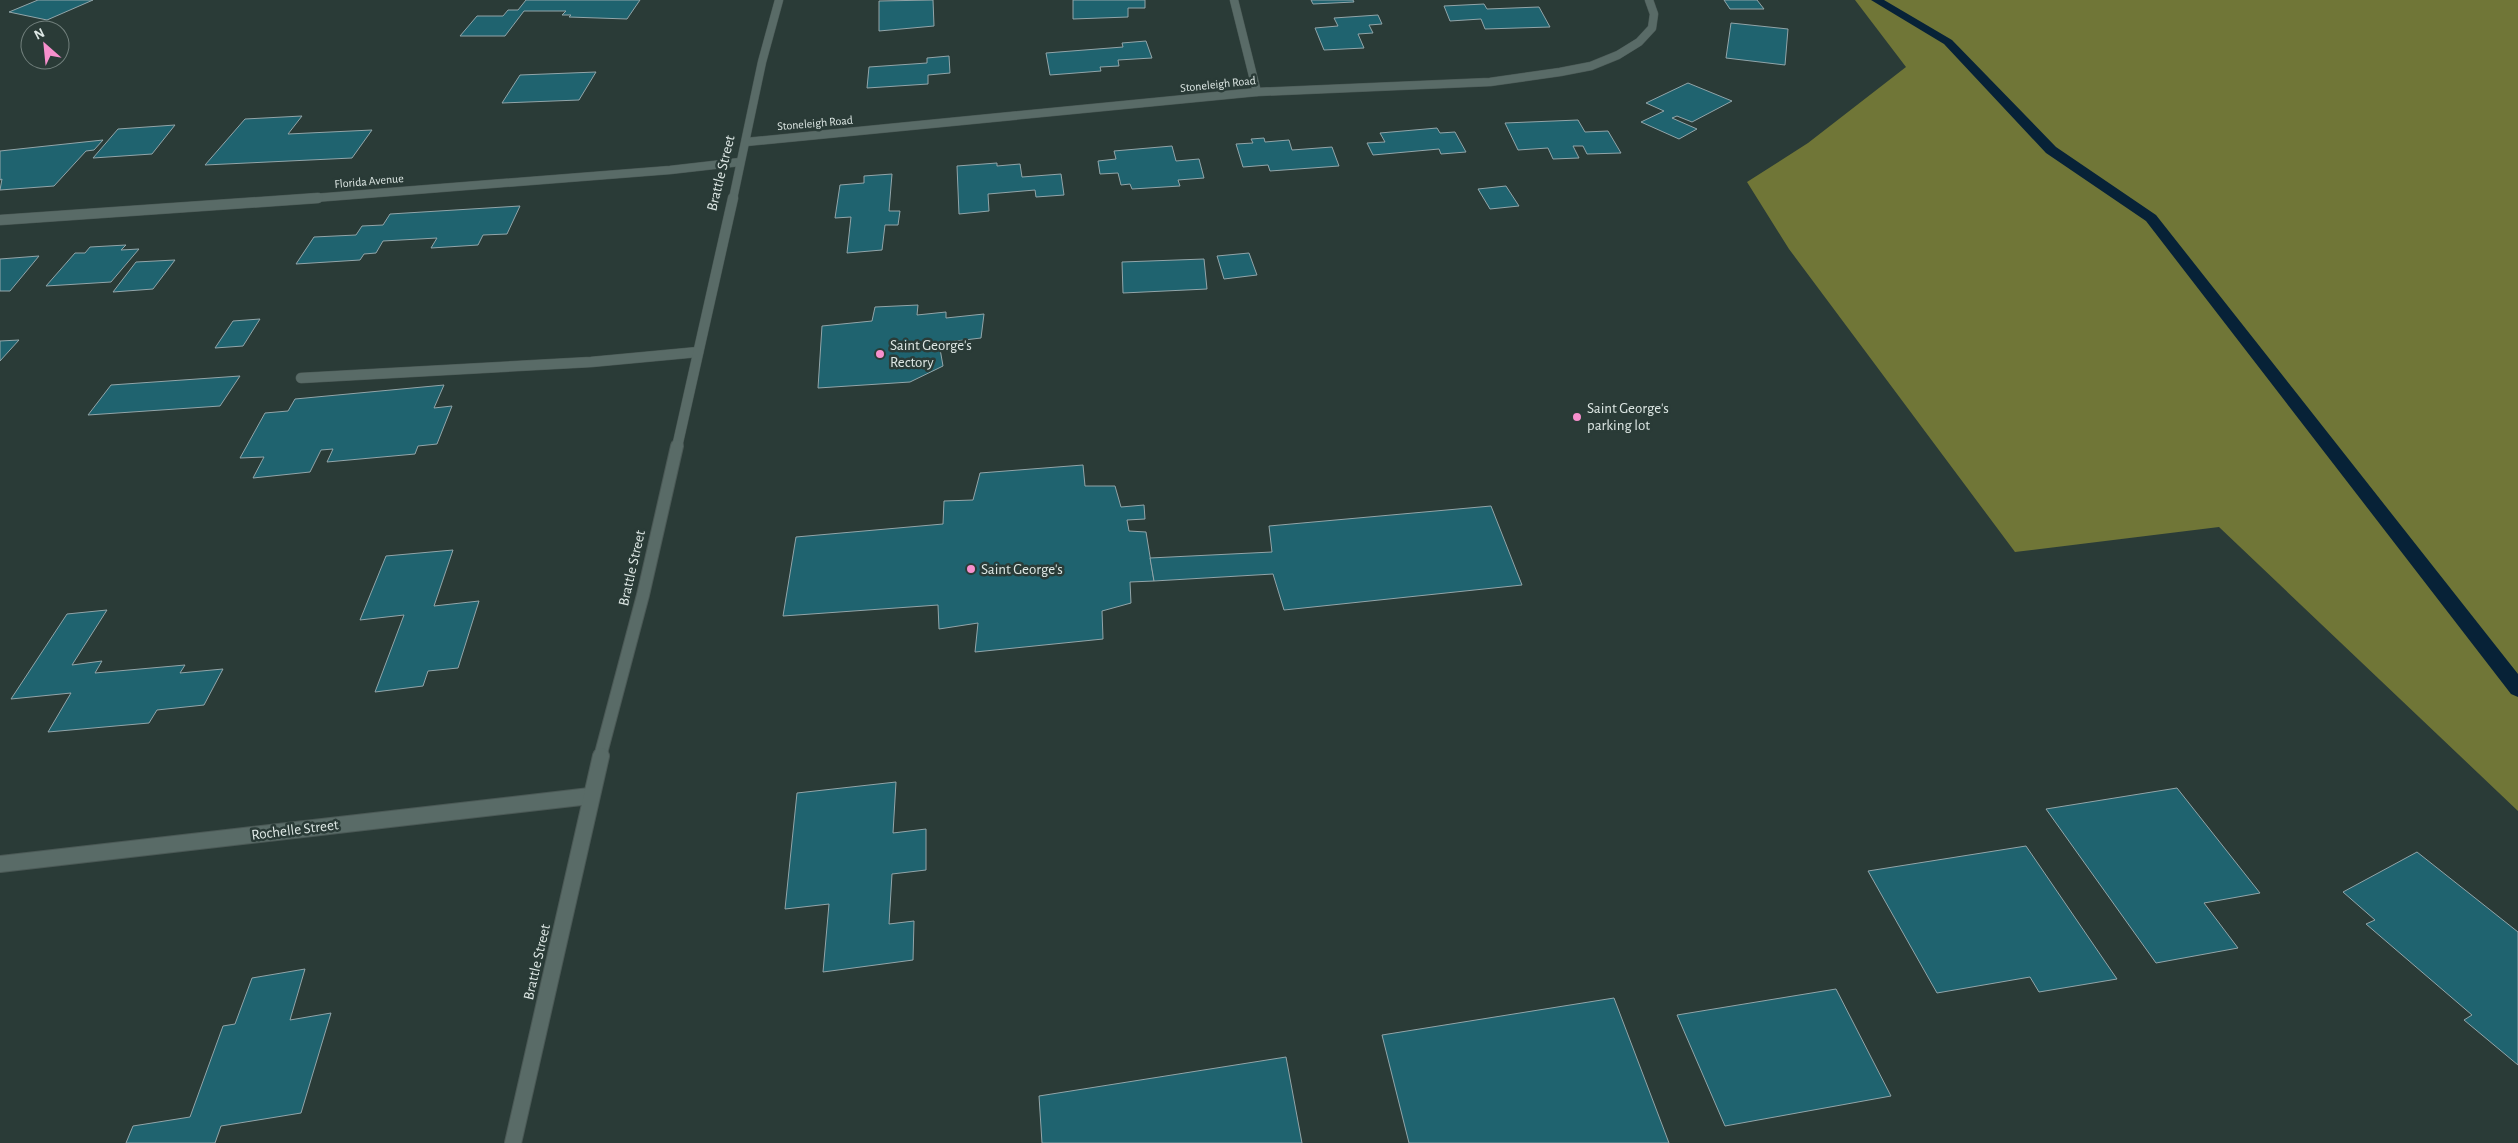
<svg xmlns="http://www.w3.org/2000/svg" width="2518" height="1143" viewBox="0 0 2518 1143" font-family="'Alegreya Sans',sans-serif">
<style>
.forest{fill:#707637}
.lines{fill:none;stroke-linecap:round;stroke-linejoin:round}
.stream{fill:#072237;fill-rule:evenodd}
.building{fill:#1f636f;stroke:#92a5a9}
.service-casing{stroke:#4b5956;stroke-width:11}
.minor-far2-casing{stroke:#4b5956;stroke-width:9}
.minor-far1-casing{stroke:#4b5956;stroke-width:11}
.minor-casing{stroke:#4b5956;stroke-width:18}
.tertiary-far3-casing{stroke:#4b5956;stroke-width:9}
.tertiary-far2-casing{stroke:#4b5956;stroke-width:11}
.tertiary-far1-casing{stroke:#4b5956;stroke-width:14}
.tertiary-casing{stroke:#4b5956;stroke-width:18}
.service{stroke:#596b67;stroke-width:10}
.minor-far2{stroke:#596b67;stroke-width:8}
.minor-far1{stroke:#596b67;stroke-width:10}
.minor{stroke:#596b67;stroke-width:16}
.tertiary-far3{stroke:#596b67;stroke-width:8}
.tertiary-far2{stroke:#596b67;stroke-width:10}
.tertiary-far1{stroke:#596b67;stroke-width:12}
.tertiary{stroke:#596b67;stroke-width:16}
.poi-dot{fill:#f790cd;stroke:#2a3b37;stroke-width:2}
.labels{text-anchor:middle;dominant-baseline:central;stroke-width:5;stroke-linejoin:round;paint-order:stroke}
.far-street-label{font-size:12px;fill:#dee8e5;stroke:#2a3b37}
.street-label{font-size:15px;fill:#dee8e5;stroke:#2a3b37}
.poi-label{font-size:15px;fill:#dee8e5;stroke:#2a3b37;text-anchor:start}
</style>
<rect width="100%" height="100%" fill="#2a3b37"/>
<path class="forest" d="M1855,0H2518V811L2219,527L2015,552L1789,249L1747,182L1808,143L1906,67Z"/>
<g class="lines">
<path class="stream" d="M1871,0H1884L1952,40L2056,147L2156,215L2518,674V697L2511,694L2146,221L2046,153L1944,44Z"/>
</g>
<g class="building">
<path d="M38,0H93L47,20L9,12Z"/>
<path d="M526,0H640L627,19L569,17L571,15H562L566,11H524L505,36H460L477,16H503L508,10H518Z"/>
<path d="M933,0L934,26L879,31V1Z"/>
<path d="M1073,0H1145V8H1128V17L1073,19Z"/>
<path d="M1311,0H1353L1354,2L1313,4Z"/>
<path d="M1724,0H1757L1764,9H1730Z"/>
<path d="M1484,4L1487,9L1539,7L1550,27L1485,29L1481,19L1450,21L1444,6Z"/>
<path d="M1378,15L1382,24L1369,25L1373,33L1358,34L1364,48L1324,50L1315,28L1338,26L1334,18Z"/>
<path d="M1731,23L1788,29L1785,65L1726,58Z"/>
<path d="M1146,41L1152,58L1118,60L1119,66L1100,67L1101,71L1050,75L1046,53L1123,47L1122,43Z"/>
<path d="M949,56L950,73L928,75V84L867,88L869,67L927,63V58Z"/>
<path d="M596,72L579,100L502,103L520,75Z"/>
<path d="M1688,83L1732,101L1692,122L1677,116L1672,118L1697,129L1679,139L1641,122L1664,111L1646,103Z"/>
<path d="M302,116L288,134L372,130L352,158L205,165L245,119Z"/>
<path d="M1578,120L1585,132L1608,131L1621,153L1587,154L1583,146H1573L1579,158L1553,159L1548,148L1518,150L1505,123Z"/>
<path d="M175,125L152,154L93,158L118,129Z"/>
<path d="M1437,128L1440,133L1455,132L1466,152L1441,154L1439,149L1373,155L1367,143L1385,142L1380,133Z"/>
<path d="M1264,138L1265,142L1289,140L1292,150L1332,147L1339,166L1270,171L1268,165L1243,167L1236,144L1253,143L1251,139Z"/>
<path d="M103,140L94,150L86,151L54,186L0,190L2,179L0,180V151Z"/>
<path d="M1172,146L1176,161L1199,159L1204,178L1178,180L1180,186L1132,189L1130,184L1121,185L1118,173L1100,174L1098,161L1116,159L1114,151Z"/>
<path d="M997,163V166L1020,164L1022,177L1061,174L1064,195L1036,197L1035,190L988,194L989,211L959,214L957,166Z"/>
<path d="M892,174L889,211H900L898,225H885L882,250L847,253L851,217L835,218L840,185L864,183V176Z"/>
<path d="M1506,186L1519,206L1490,209L1478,189Z"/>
<path d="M520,206L507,234L483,235L478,245L431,248L437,238L383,241L376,253L364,254L360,260L296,264L314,237L356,235L362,226L383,225L390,214Z"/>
<path d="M126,245L121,250L139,249L111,282L46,286L75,253H85L90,247Z"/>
<path d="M1249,253L1257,275L1224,279L1217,256Z"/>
<path d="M39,256L10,291H0V259Z"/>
<path d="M1204,259L1207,289L1123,293L1122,262Z"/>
<path d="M175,260L153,289L113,292L136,262Z"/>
<path d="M918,305L917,315L946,312V318L984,314L981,338L939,343L943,366L910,382L818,388L822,326L872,321L875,307Z"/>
<path d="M260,319L243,346L215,348L233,321Z"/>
<path d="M19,340L0,361V341Z"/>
<path d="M240,376L220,406L88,415L111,385Z"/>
<path d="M444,385L434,408L452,406L437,444L418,446L415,454L327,462L333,449L321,450L310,472L253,478L264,457L240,458L265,413L288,411L295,399Z"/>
<path d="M1083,465L1085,486H1115L1121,507L1144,505L1145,519L1127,520L1129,531L1146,532L1154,581L1130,582L1131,603L1102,611L1103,639L975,652L978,623L939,629L938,605L783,616L796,537L943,524L944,501L973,500L980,473Z"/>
<path d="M1491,506L1522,585L1284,610L1273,574L1154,581L1150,558L1272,552L1269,526Z"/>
<path d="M453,550L434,606L479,601L458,668L428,671L423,686L375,692L404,615L360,620L386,556Z"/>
<path d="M107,610L72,665L102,661L95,673L185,665L180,673L223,669L204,705L157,710L149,723L48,732L71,693L11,699L67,614Z"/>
<path d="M896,782L893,833L926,829V870L892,874L889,924L914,921L913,960L823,972L829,904L785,909L797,793Z"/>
<path d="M2177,788L2260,893L2204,903L2238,948L2156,963L2046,809Z"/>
<path d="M2026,846L2117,979L2039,992L2030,977L1937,993L1868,871Z"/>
<path d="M2417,852L2518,932V1065L2464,1020L2472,1015L2366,924L2375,920L2343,892Z"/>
<path d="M305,969L290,1020L331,1013L301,1113L221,1126L215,1143H126L133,1126L190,1117L223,1026L235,1024L252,978Z"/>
<path d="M1836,989L1891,1096L1725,1126L1677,1015Z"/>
<path d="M1614,998L1669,1143H1409L1382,1035Z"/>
<path d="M1286,1057L1302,1143H1042L1039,1096Z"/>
</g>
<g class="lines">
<defs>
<path id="service" d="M301,378L591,362L698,352"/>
<g id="minor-far2">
<path d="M1234,0L1257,92"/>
<path d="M746,142L1257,92L1490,82L1560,72L1591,66L1618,55L1639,42L1652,28L1654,14L1649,0"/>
<path d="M302,199L670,170L740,162"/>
</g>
<path id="minor-far1" d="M0,220L318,198"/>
<path id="minor" d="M0,864L590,796"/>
<path id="tertiary-far3" d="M733,199L762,62L779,0"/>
<path id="tertiary-far2" d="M677,447L733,198"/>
<path id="tertiary-far1" d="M600,757L643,595L677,446"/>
<path id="tertiary" d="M513,1143L601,756"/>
</defs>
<use href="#service" class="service-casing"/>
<use href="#minor-far2" class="minor-far2-casing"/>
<use href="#minor-far1" class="minor-far1-casing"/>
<use href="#minor" class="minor-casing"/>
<use href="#tertiary-far3" class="tertiary-far3-casing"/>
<use href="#tertiary-far2" class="tertiary-far2-casing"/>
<use href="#tertiary-far1" class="tertiary-far1-casing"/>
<use href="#tertiary" class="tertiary-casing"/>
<use href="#service" class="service"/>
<use href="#minor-far2" class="minor-far2"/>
<use href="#minor-far1" class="minor-far1"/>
<use href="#minor" class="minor"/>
<use href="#tertiary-far3" class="tertiary-far3"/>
<use href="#tertiary-far2" class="tertiary-far2"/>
<use href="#tertiary-far1" class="tertiary-far1"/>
<use href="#tertiary" class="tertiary"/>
</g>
<g class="poi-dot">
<circle cx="880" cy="354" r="5"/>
<circle cx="1577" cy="417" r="5"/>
<circle cx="971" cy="569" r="5"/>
</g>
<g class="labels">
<g class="far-street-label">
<text transform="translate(1218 84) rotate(-6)">Stoneleigh Road</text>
<text transform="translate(815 123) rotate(-5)">Stoneleigh Road</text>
<text transform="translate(369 181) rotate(-5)">Florida Avenue</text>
</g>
<g class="street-label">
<text transform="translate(721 173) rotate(-76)">Brattle Street</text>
<text transform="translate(632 568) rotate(-77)">Brattle Street</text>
<text transform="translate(295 830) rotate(-7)">Rochelle Street</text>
<text transform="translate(537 962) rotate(-77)">Brattle Street</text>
</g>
<g class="poi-label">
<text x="890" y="345">Saint George's<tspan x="890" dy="17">Rectory</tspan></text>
<text x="1587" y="408">Saint George's<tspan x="1587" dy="17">parking lot</tspan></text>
<text x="981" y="569">Saint George's</text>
</g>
</g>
<g transform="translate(45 45) rotate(333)"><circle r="24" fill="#2a3b37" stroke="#72807d"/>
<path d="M0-4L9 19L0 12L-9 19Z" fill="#f790cd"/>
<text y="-8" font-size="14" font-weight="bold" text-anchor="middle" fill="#dee8e5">N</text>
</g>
</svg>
